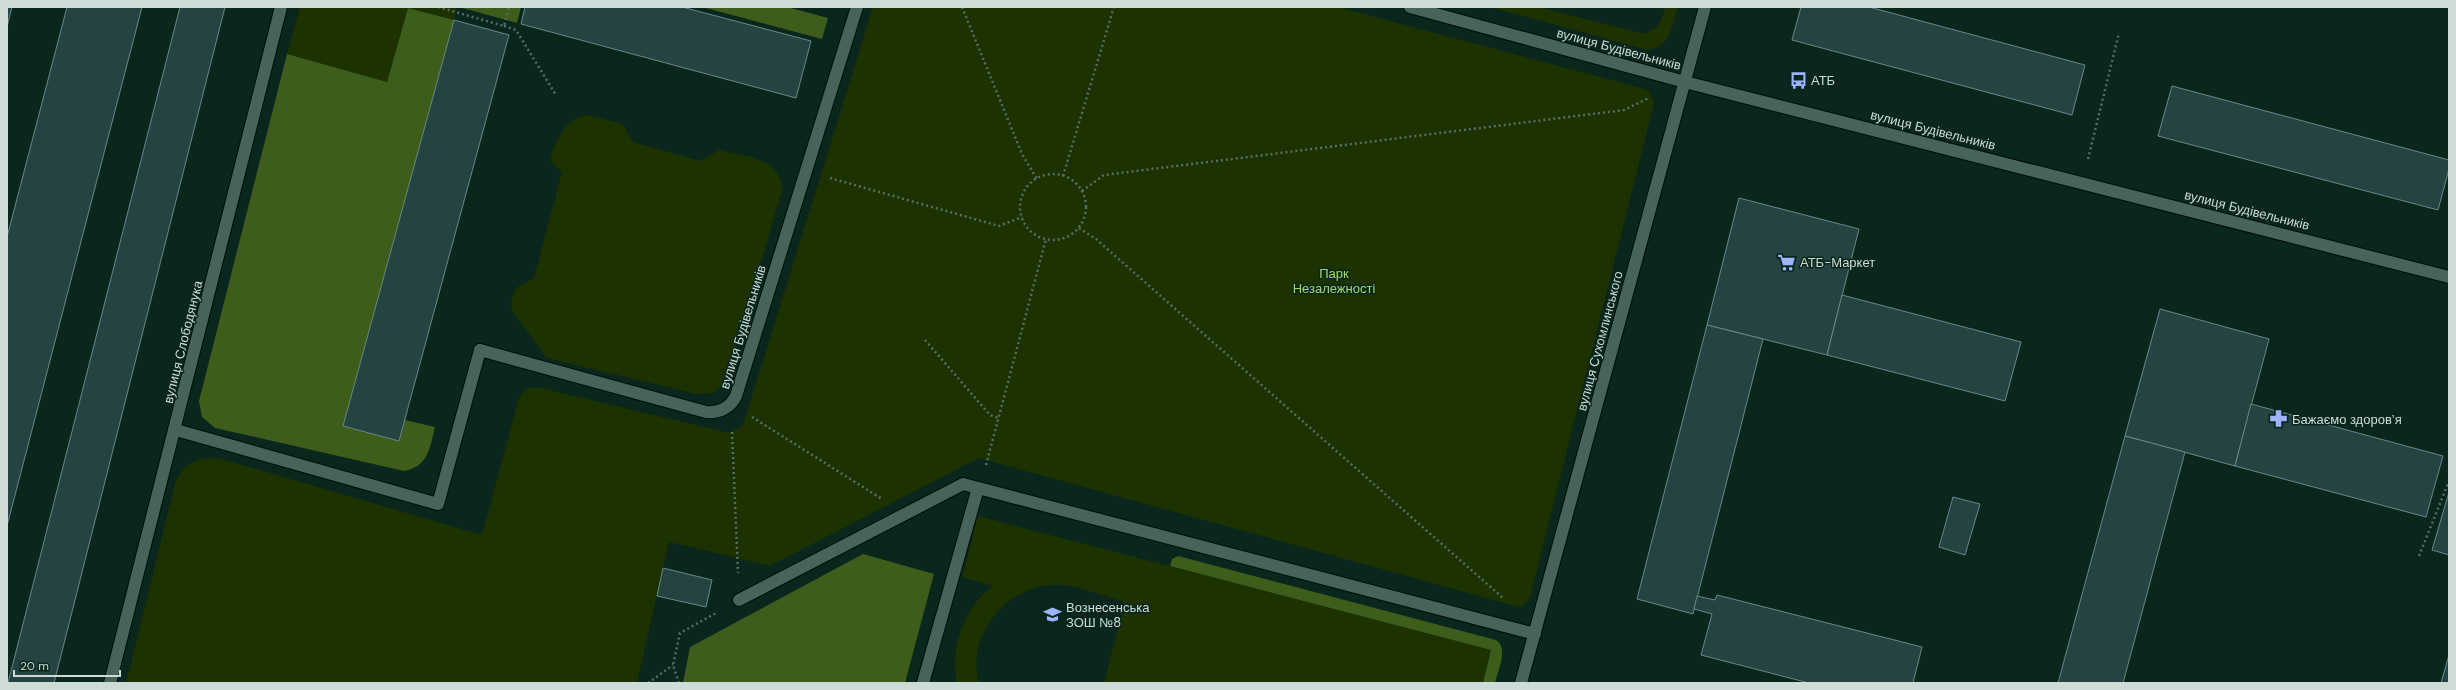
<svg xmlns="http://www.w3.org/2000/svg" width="2456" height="690" viewBox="0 0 2456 690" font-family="'DM Sans',sans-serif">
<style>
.green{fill:#1c3200}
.forest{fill:#3e5d1b}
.building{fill:#254341;stroke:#698987}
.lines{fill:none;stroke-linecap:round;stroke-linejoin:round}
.lane-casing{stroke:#000e08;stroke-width:14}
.street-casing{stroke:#000e08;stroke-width:14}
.path{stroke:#576e66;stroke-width:2.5;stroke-dasharray:2 3;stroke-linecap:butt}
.lane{stroke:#48645a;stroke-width:12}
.street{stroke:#48645a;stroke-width:12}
.labels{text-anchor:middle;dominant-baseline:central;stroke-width:3;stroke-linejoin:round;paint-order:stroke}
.street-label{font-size:13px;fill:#cddcd6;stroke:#0a261d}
.poi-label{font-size:13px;fill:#cddcd6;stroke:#0a261d;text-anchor:start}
.park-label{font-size:13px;fill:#a2da69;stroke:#0a261d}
</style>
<rect width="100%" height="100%" fill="#0a261d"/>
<g class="green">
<path d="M300,7H457L454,20L408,8L387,82L287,54Z"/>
<path d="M873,7H1338L1645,89L1650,92L1654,103L1530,598L1523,606L1519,607L979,458L770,566L669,542L637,683H126L175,484C183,462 200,455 222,459L482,535L518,401C522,390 529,386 541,388L725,432H732L743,425Z"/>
<path d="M1490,7H1539L1640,33H1647L1658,26L1666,7H1678C1672,26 1671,47 1647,50Z"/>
<path d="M588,115L623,124L633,142L701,161L719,150C746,157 782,157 782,191L726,381L714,393L696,394L547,358L512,311L511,302L516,288L534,278L562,172L553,164L550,156C559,139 565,117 588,115Z"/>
<path d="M978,516L1491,650L1483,683H1104L1125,602C1105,596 1083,588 1063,585C1011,580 965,633 979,683H957C949,648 964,607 993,586L962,577Z"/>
</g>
<g class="forest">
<path d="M459,7H521L517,23Z"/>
<path d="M702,7H787L828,18L822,39Z"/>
<path d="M408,8L454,20L343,426L399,441L405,420L435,427C430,448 428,467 404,471L215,428L202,417L199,401L287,54L387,82Z"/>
<path d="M863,554L934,574L905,683H683L690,647Z"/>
<path d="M1178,556L1496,640C1509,648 1498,670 1495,683H1483L1491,650L1170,566L1172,559Z"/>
</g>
<g class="building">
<path d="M7,7H12L7,27Z"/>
<path d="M67,7H142L7,526V237Z"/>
<path d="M180,7H225L54,683H8Z"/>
<path d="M525,7H682L811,41L796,98L521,24Z"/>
<path d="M1801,7H1869L2085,65L2072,115L1792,40Z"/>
<path d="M454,20L509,35L399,441L343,426Z"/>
<path d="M2172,86L2449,160V169L2438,210L2158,136Z"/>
<path d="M1739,198L1859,229L1827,355L1707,325Z"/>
<path d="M1842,295L2021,342L2005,401L1827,355Z"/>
<path d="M2160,309L2269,339L2235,466L2125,436Z"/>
<path d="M1707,325L1763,339L1693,614L1637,599Z"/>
<path d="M2251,404L2443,456L2426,517L2235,466Z"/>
<path d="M2125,436L2185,452L2123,683H2058Z"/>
<path d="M2449,492V555L2432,550Z"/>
<path d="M1953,497L1980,504L1965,555L1939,547Z"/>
<path d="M663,568L712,580L706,607L657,596Z"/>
<path d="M1717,595L1922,647L1913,683H1809L1701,655L1712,614L1694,609L1697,596L1715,600Z"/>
<path d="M2449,655V683H2441Z"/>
</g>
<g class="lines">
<defs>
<g id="lane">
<path d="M176,430L438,504L480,350"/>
<path d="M739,600L963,484L1535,634"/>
<path d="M923,683L978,488"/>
</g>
<g id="street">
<path d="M1410,7L1685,82L2449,277"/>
<path d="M480,350L706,412C719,413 730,408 736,396L857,7"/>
<path d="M110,683L281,7"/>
<path d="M1521,683L1705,7"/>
</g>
</defs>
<use href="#lane" class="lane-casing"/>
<use href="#street" class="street-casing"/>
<g class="path">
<path d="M438,7L504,26L509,7"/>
<path d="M962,7L1022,154L1037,179"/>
<path d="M504,26L516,30L556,95"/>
<path d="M2088,159L2119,33"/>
<circle cx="1053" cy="207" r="33"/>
<path d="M1063,176L1114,7"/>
<path d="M830,178L999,226L1022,217"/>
<path d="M1082,191L1104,175L1624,110L1649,98"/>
<path d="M1079,228L1096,239L1503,598"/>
<path d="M925,340L990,415L999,418"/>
<path d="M752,417L882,499"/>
<path d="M732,432L738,573"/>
<path d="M986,465L1046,239"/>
<path d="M2419,556L2449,481"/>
<path d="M648,683L673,665"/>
<path d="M679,683L673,665L680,633L718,612"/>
</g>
<use href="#lane" class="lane"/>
<use href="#street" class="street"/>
</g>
<defs>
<symbol id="bus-bare" viewBox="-9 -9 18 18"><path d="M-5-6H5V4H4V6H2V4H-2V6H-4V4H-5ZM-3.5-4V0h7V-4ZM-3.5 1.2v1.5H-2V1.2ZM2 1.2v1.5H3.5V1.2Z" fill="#9db4fd" stroke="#0a261d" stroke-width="2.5" paint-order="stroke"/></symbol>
<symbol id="supermarket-bare" viewBox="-9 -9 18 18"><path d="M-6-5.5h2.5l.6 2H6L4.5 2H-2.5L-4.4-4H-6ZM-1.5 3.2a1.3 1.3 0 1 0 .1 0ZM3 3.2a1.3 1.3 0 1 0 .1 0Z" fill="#9db4fd" stroke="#0a261d" stroke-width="2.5" paint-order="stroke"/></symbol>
<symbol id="pharmacy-bare" viewBox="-9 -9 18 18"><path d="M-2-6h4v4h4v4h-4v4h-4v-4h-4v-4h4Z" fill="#9db4fd" stroke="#0a261d" stroke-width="2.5" paint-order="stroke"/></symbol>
<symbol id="school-bare" viewBox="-9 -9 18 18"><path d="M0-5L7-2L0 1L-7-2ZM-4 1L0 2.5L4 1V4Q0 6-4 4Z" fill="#9db4fd" stroke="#0a261d" stroke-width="2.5" paint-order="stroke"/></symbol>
</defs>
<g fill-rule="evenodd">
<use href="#bus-bare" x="1786" y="68" width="25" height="25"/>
<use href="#supermarket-bare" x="1774" y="250" width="25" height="25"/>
<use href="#pharmacy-bare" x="2266" y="406" width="25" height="25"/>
<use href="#school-bare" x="1040" y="602" width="25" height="25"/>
</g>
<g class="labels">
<g class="street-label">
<text transform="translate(1619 49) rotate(15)">вулиця Будівельників</text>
<text transform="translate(1933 130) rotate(14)">вулиця Будівельників</text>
<text transform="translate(2247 210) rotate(14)">вулиця Будівельників</text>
<text transform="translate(743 327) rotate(-73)">вулиця Будівельників</text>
<text transform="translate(1600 341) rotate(-75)">вулиця Сухомлинського</text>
<text transform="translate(183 342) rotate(-76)">вулиця Слободянука</text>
</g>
<g class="poi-label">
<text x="1811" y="80">АТБ</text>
<text x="1800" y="262">АТБ-Маркет</text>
<text x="2292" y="419">Бажаємо здоровʼя</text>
<text x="1066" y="607">Вознесенська<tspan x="1066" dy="15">ЗОШ №8</tspan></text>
</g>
<g class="park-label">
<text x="1334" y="273">Парк<tspan x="1334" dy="15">Незалежності</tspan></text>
</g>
</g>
<rect width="2456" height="690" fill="none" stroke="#cddcd6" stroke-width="16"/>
<path d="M14 670v6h106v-6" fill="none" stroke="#cddcd6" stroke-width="2"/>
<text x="20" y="670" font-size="12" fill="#cddcd6" stroke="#0a261d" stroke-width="3" paint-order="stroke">20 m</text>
</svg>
